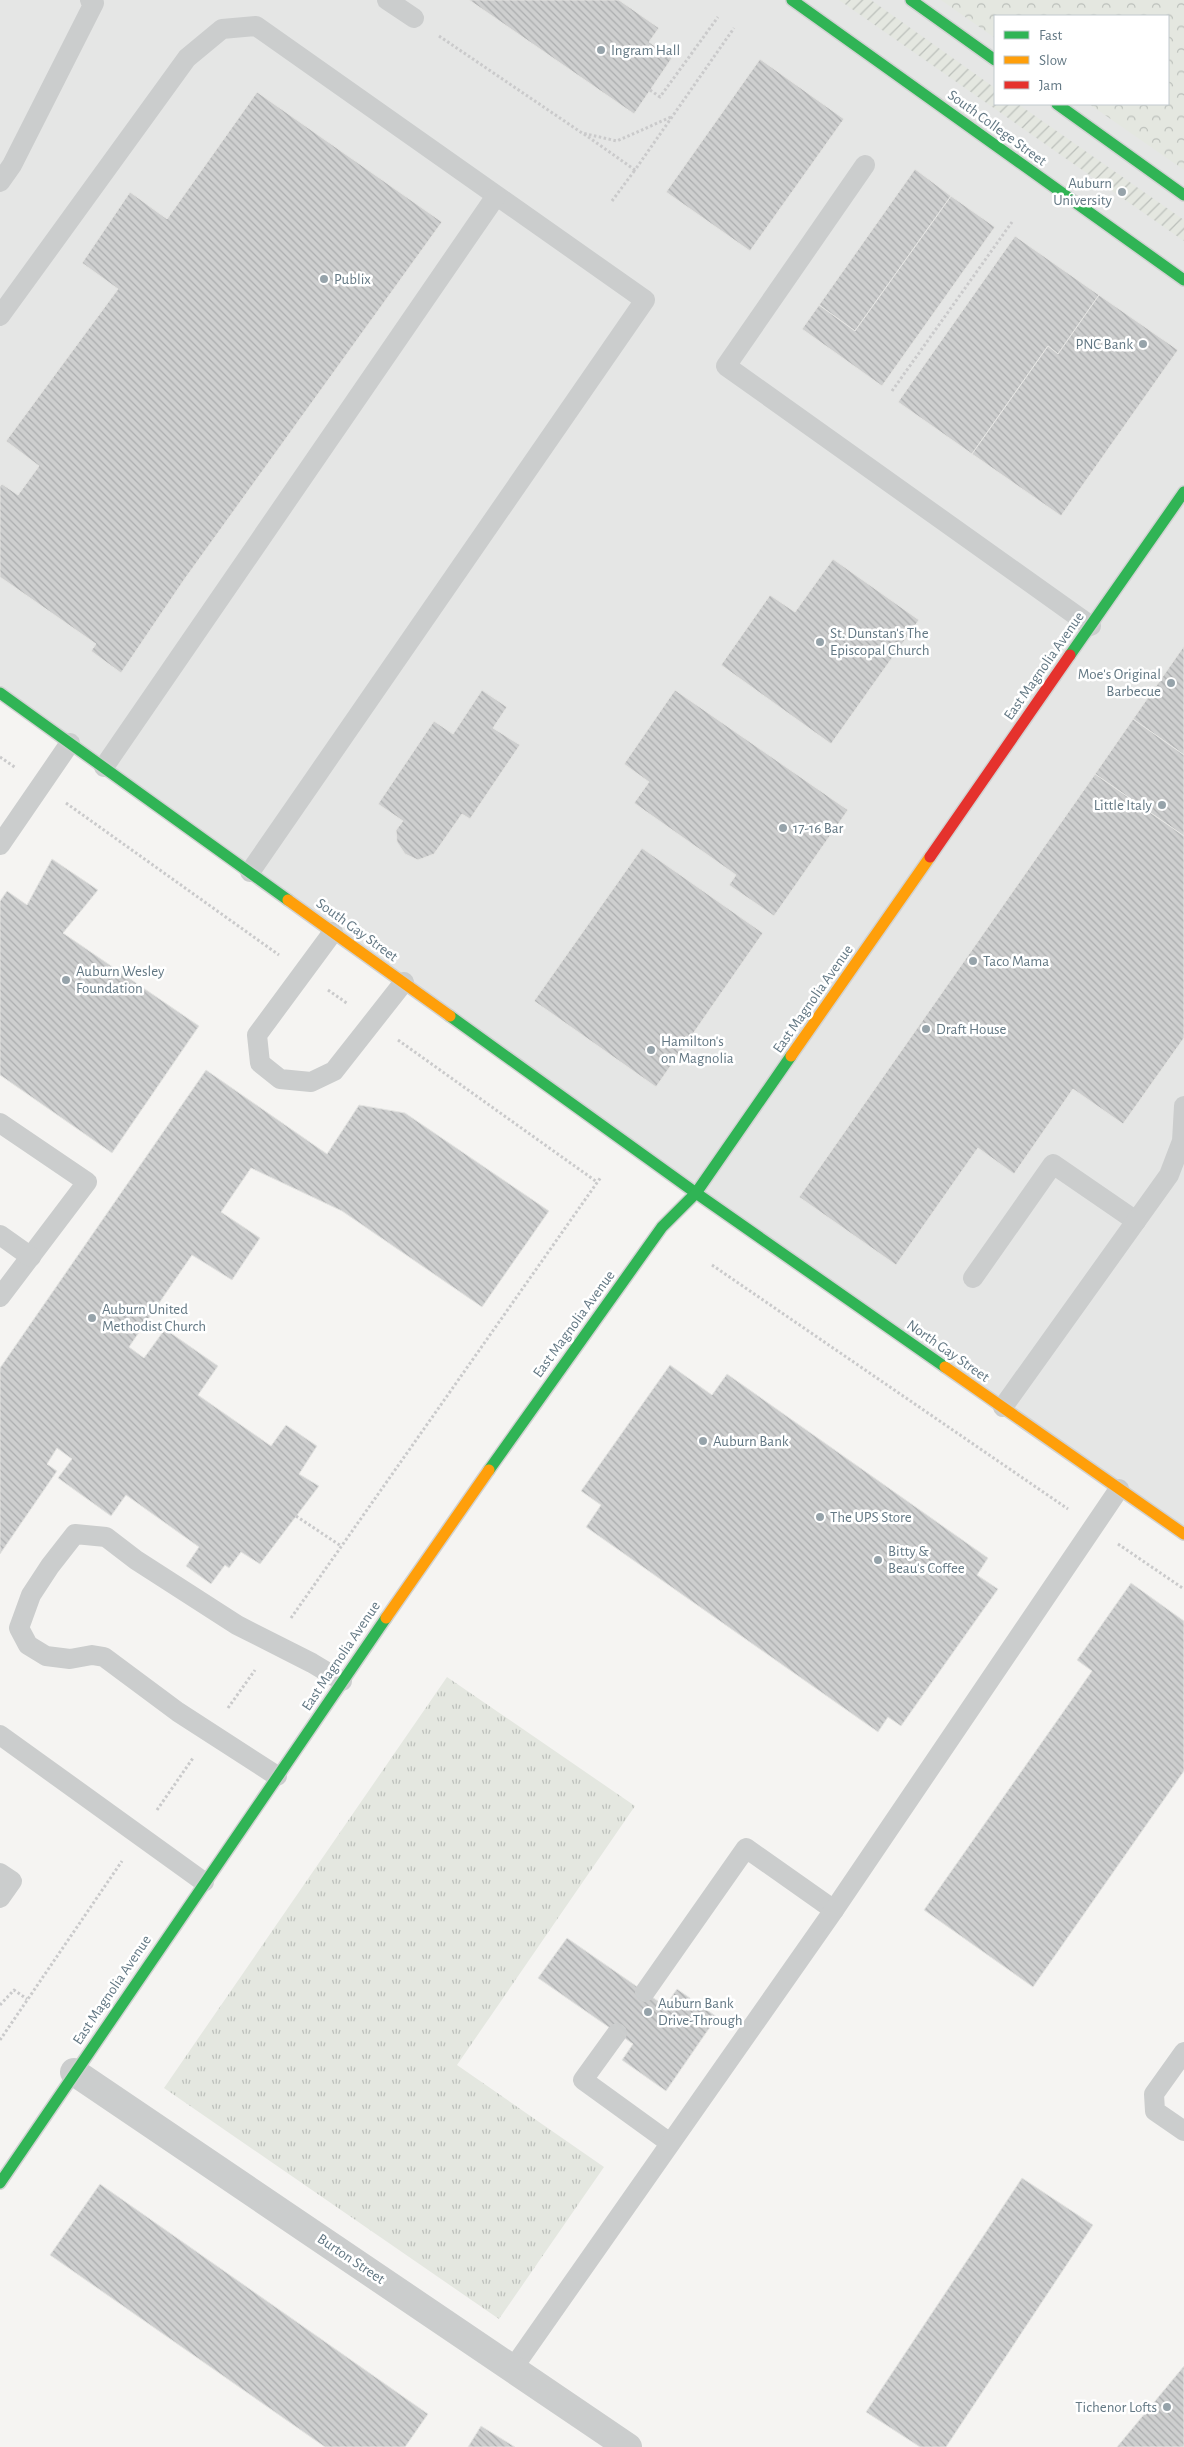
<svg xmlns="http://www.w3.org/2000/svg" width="1184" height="2447" viewBox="0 0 1184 2447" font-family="'Alegreya Sans',sans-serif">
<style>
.built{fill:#e5e6e5;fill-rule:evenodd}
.grass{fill:url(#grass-tufts)}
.forest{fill:url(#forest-crowns)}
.garden{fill:url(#garden-furrows)}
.building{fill:url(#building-back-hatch);stroke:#e4e4e2}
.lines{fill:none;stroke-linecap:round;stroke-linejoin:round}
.fast-casing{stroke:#d1d2d2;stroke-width:14}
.slow-casing{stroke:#d1d2d2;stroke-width:14}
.jam-casing{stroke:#d1d2d2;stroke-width:14}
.path{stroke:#cacacb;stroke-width:3;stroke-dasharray:2.5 2.5;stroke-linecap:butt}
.lane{stroke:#cbcdcd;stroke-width:20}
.street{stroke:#cbcdcd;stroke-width:28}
.fast{stroke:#30b455;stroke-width:11}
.slow{stroke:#ff9f0a;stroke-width:11}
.jam{stroke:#e5322d;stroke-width:11}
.poi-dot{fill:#96a3aa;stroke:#fff;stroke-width:2}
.labels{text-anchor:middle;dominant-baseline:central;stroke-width:5;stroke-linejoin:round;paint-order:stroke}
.poi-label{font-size:15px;fill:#637884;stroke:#fff;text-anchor:start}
.street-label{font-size:15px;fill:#637884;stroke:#fff}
</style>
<defs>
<pattern id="grass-tufts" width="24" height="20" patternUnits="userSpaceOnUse" patternTransform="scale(1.25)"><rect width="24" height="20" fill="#e4e7e0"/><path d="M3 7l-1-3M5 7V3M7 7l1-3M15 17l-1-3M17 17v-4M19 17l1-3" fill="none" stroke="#bcc0bb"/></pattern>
<pattern id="forest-crowns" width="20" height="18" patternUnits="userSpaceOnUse" patternTransform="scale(1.25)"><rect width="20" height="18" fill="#e4e7e0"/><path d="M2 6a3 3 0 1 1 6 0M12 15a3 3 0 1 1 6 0" fill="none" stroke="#bcc0bb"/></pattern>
<pattern id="garden-furrows" width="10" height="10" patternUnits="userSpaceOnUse" patternTransform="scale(1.25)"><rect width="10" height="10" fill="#e4e7e0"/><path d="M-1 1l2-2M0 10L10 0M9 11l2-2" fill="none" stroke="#bcc0bb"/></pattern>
<pattern id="building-back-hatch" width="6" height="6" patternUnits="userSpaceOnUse" patternTransform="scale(1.25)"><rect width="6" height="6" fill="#cecfcf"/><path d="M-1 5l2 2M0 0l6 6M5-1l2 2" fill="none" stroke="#abadae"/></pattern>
</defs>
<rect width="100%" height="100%" fill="#f5f4f2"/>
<path class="built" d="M0,0H1184V1534L0,693ZM995,16H1168V104H995Z"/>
<path class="grass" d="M447,1677L635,1806L457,2065L604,2167L499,2319L164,2088Z"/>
<path class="forest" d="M941,0H1184V170L1089,104H1168V16H995V38Z"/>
<path class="garden" d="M839,0H871L995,88V104H1018L1184,220V241Z"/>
<g class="building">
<path d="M469,0H619L659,28L649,42L672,58L634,114Z"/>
<path d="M760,59L844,119L750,251L666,192Z"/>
<path d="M257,92L442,222L184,580L121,673L91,651L96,644L0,577V486L2,484L18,495L39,466L6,441L118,289L82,263L130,192L167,219Z"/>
<path d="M915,169L951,196L855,331L819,305Z"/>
<path d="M951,196L995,227L882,386L802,329L819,305L855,331Z"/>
<path d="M1015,236L1099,295L1058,354L1048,346L972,454L898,402Z"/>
<path d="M1099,295L1178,350L1061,516L972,454L1048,346L1058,354Z"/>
<path d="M833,559L919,620L831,744L721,665L770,595L795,612Z"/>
<path d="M1184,646V755L1133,719Z"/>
<path d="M482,690L507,707L493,728L520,745L470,819L462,814L434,854L418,860L405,854L397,842L396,830L403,821L378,804L434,721L453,734Z"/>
<path d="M675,690L848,810L774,916L729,885L736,875L634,803L649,782L624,764Z"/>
<path d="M1133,719L1184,755V836L1095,774Z"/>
<path d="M1095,774L1184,836V1038L1123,1124L1073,1089L1014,1174L978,1148L896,1265L799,1197Z"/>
<path d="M642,848L763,933L656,1087L534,1001Z"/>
<path d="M52,859L98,890L63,933L199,1026L112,1153L0,1075V901L7,891L27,905Z"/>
<path d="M206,1070L327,1154L359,1105L405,1113L549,1211L482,1307L342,1211L251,1168L221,1212L260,1238L232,1280L192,1255L129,1347L144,1358L165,1329L218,1366L198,1395L271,1446L286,1425L317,1446L299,1474L319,1486L260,1564L241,1552L229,1568L225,1565L211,1584L186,1566L199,1547L126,1495L111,1516L58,1478L72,1459L57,1448L47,1464L57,1471L0,1554V1368Z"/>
<path d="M670,1365L712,1395L727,1374L988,1558L977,1575L998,1589L901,1726L888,1717L878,1732L586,1527L601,1505L581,1491Z"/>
<path d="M1131,1583L1184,1621V1771L1033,1987L924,1910L1092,1671L1077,1660Z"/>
<path d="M567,1938L665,2006L677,1989L717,2017L666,2091L622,2060L633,2044L538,1978Z"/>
<path d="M1022,2178L1093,2225L946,2447H920L866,2412Z"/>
<path d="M100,2184L428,2414L405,2447H325L50,2255Z"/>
<path d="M1184,2366V2447H1117Z"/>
<path d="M481,2426L515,2447H468Z"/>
</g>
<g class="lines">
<defs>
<g id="fast">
<path d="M792,0L1184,280"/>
<path d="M911,0L995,60"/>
<path d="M1057,104L1184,195"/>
<path d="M1070,655L1184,492"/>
<path d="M0,693L288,900"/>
<path d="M450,1016L696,1193L945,1367"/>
<path d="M489,1470L662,1227L696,1193L791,1056"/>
<path d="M0,2183L386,1618"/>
</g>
<g id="slow">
<path d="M288,900L450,1016"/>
<path d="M791,1056L930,857"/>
<path d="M945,1367L1184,1534"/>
<path d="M386,1618L489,1470"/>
</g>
<path id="jam" d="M930,857L1070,655"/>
</defs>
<use href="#fast" class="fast-casing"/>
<use href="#slow" class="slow-casing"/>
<use href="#jam" class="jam-casing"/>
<g class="path">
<path d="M439,36L582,133L617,141L671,117"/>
<path d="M650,90L660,97L718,17"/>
<path d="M584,134L635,170L734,28"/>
<path d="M612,201L635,170"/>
<path d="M892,391L1012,222"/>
<path d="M0,757L16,768"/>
<path d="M66,803L279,955"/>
<path d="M328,990L348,1004"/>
<path d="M398,1040L597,1182"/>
<path d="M712,1265L1068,1509"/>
<path d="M296,1516L341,1546"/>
<path d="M1118,1544L1184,1589"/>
<path d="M291,1618L601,1177"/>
<path d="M228,1708L255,1670"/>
<path d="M157,1810L193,1758"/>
<path d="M0,2005L14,1990L27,1999"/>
<path d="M0,2040L122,1861"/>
</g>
<g class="lane">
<path d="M387,0L414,18"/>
<path d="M865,165L726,366L1091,626"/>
<path d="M0,182L12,165L94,3L90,0"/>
<path d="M0,316L187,58L222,29L256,26L645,300L250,872"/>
<path d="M104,767L496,196"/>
<path d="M0,845L70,743"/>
<path d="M333,932L257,1035L260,1063L280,1079L311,1082L334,1071L404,982"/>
<path d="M0,1123L87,1182L0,1297"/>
<path d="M0,1235L31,1257"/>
<path d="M973,1278L1053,1164L1136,1221"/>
<path d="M1003,1407L1169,1175L1182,1141L1184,1106"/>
<path d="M0,1735L204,1882"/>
<path d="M277,1776L178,1712L104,1657L92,1655L70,1659L46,1656L28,1645L19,1628L31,1595L50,1566L75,1534L106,1537L136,1560L237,1625L312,1663L342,1681"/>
<path d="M0,1873L12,1881L0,1898"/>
<path d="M645,1992L746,1848L834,1910"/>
<path d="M617,2033L583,2080L670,2143"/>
<path d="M1184,2052L1154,2094L1155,2111L1184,2131"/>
<path d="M513,2368L834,1910L1119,1489"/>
</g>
<path class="street" d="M74,2072L628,2447"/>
<use href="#fast" class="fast"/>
<use href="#slow" class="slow"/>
<use href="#jam" class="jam"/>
</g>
<g class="poi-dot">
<circle cx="601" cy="50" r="5"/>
<circle cx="1122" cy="192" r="5"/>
<circle cx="324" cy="279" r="5"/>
<circle cx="1143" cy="344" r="5"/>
<circle cx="820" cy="642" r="5"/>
<circle cx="1171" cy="683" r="5"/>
<circle cx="1162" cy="805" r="5"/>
<circle cx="783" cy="828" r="5"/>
<circle cx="973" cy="961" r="5"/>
<circle cx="66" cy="980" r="5"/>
<circle cx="926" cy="1029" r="5"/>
<circle cx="651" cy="1050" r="5"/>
<circle cx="92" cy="1318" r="5"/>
<circle cx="703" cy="1441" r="5"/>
<circle cx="820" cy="1517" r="5"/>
<circle cx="878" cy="1560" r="5"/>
<circle cx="648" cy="2012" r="5"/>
<circle cx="1167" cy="2407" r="5"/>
</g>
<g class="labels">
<g class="poi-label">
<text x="611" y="50">Ingram Hall</text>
<text x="1112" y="183" text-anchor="end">Auburn<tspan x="1112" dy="17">University</tspan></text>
<text x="334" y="279">Publix</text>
<text x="1133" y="344" text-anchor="end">PNC Bank</text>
<text x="830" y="633">St. Dunstan's The<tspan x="830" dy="17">Episcopal Church</tspan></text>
<text x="1161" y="674" text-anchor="end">Moe's Original<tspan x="1161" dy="17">Barbecue</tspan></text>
<text x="1152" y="805" text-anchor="end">Little Italy</text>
<text x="793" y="828">17-16 Bar</text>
<text x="983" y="961">Taco Mama</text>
<text x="76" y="971">Auburn Wesley<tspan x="76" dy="17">Foundation</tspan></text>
<text x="936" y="1029">Draft House</text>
<text x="661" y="1041">Hamilton's<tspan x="661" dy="17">on Magnolia</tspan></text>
<text x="102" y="1309">Auburn United<tspan x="102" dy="17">Methodist Church</tspan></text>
<text x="713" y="1441">Auburn Bank</text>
<text x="830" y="1517">The UPS Store</text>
<text x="888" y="1551">Bitty &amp;<tspan x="888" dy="17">Beau's Coffee</tspan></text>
<text x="658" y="2003">Auburn Bank<tspan x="658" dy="17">Drive-Through</tspan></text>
<text x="1157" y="2407" text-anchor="end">Tichenor Lofts</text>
</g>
<g class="street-label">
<text transform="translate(997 128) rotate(36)">South College Street</text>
<text transform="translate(1044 666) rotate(-55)">East Magnolia Avenue</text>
<text transform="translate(357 930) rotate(36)">South Gay Street</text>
<text transform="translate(813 999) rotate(-55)">East Magnolia Avenue</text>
<text transform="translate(574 1324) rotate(-54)">East Magnolia Avenue</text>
<text transform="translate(948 1351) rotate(35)">North Gay Street</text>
<text transform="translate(341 1656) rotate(-56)">East Magnolia Avenue</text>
<text transform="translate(112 1990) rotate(-56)">East Magnolia Avenue</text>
<text transform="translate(351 2259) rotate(34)">Burton Street</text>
</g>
</g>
<rect x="994" y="15" width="175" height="90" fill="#ffffff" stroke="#c1c9ce"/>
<rect x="1004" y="31" width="25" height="8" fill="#30b455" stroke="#c1c9ce"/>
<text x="1039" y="40" font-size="15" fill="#637884">Fast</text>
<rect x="1004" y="56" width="25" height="8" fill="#ff9f0a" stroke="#c1c9ce"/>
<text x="1039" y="65" font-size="15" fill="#637884">Slow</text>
<rect x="1004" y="81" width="25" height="8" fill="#e5322d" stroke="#c1c9ce"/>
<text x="1039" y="90" font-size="15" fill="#637884">Jam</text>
</svg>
